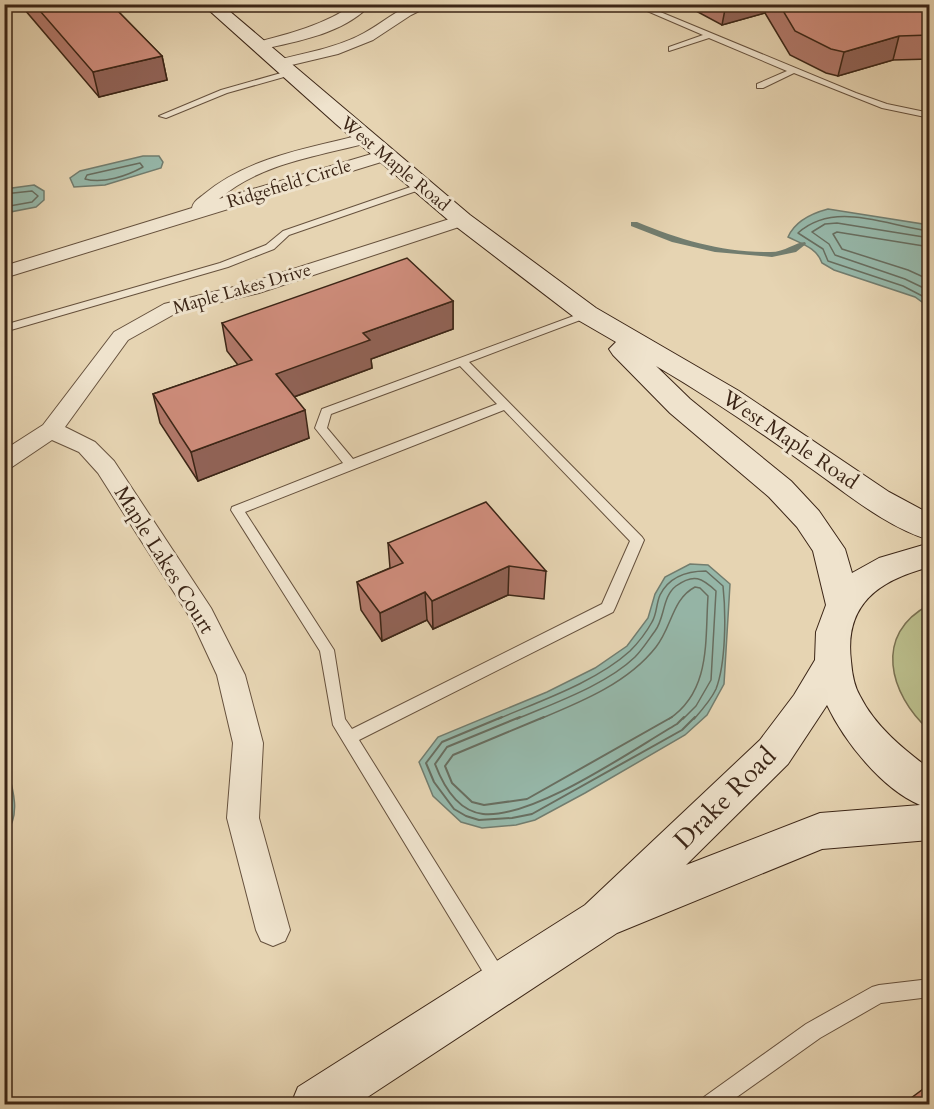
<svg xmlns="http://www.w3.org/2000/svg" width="934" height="1109" viewBox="0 0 934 1109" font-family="Cardo,serif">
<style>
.green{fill:#b9bb89;stroke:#7a7050;stroke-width:1.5}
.water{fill:#96b8aa;stroke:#727d6f;stroke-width:1.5}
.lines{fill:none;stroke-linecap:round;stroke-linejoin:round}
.shore-far1{stroke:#686e60;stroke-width:1.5}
.shore{stroke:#686e60;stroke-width:2}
.stream{fill:#727d6f;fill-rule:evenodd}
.lane-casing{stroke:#66513d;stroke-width:2}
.street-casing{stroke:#66513d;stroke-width:2}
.secondary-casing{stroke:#3b2516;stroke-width:2}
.lane{fill:#efe3cd;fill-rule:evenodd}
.street{fill:#efe3cd;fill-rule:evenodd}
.secondary{fill:#efe3cd;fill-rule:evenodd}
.wall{fill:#b2796b;stroke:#3b2516;stroke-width:1.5}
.shaded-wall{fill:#916357;stroke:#3b2516;stroke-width:1.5}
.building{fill:#cf8d7c;stroke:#3b2516;stroke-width:1.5}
.labels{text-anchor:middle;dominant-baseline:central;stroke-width:6;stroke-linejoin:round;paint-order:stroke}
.far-street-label{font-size:18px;fill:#3b2516;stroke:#efe3cd}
.street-label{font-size:21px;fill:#3b2516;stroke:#efe3cd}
.near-street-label{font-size:26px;fill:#3b2516;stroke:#efe3cd}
</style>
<rect width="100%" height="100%" fill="#e6d4b2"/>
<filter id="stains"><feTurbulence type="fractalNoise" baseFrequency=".00333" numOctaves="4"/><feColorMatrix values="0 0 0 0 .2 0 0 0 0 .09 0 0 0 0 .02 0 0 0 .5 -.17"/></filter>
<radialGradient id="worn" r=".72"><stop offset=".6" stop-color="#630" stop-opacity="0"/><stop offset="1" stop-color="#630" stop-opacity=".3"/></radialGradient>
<path class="green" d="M929,605V730C889,694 873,634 929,605Z"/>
<g class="water">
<path d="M143,156H159L163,162L161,168L105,185L74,187L70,178L80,171Z"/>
<path d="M34,185L44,191V200L36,207L5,213V189Z"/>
<path d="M828,209L929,225V307L915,297L834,270L822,263C817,248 802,244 788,237C795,221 813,213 828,209Z"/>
<path d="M690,564L708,565L730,584L724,684L707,715L685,735L585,793L535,820L516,825L482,828L461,822L433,796L419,762L438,737L547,692L595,668L627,646L648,618L655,594L665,577Z"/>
<path d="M4,757C10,780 24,814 5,834Z"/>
</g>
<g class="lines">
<g class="shore-far1">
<path d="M140,163L143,167C127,176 103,184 85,179L87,175Z"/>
<path d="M4,194L32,191L38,196L32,202L4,207"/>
<path d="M930,231C887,226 835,200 798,233L823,249L828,261L903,286L930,300"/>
<path d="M930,238L837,223L825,224L812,232L829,244L835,255L905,279L930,291"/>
<path d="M930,247L837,232L833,234L842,249L908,270L930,280"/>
<path d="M498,719C540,701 596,682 630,651C637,644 647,631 652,622C657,614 656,604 660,595C669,577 687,571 706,571L723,586C726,614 726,663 716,689C711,700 702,710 694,719"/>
<path d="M517,719C554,703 606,685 635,657C643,649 649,639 655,631C665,618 662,597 676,586C694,573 702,578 716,591L711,680L696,706L683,719"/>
<path d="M540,719C581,702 628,683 656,647C672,627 672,599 695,587L700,588L708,596C705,641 711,691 669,719"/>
</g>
<g class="shore">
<path d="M502,717L442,742L426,763L434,782L454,809L466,816L479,820L512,818L532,814L682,730L695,717"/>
<path d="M520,717L447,747L435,764C443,785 457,811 483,814C534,819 632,750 677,724L684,717"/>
<path d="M544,717L453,755L445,766L452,783L472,802L484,805L527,799L672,717"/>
</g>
<path class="stream" d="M631,222H637C681,240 721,252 769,252C783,253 796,242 805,242L806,244L796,252L772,257L715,252L672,242L631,226Z"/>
<defs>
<g id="lane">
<path d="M631,4H641L856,93L887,104L930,113V118L882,108L794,73L763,88H757V84L787,71L709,38L669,51V47L703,35Z"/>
<path d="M288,71H291V75L227,93L166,118L159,116L221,90Z"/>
<path d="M422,183L427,186L425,188L289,235L274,249L228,267L4,332V325L220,263L266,245L283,231Z"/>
<path d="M587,311L592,314L591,316L469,362L642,537L644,540L615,608L613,612L359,740L506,975L508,981L506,987L499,990L492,987L333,725L320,651L231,510L232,507L343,463L315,428L322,409ZM460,366L497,404L353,459L327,428L331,414ZM504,410L630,541L602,604L352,729L345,719L334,650L245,512Z"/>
<path d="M930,979V997L881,1003L820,1038L727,1104H701L704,1097L806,1024L872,987L879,985Z"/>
</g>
<g id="street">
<path d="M355,4H371C344,34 297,41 259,50L252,46L254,43C292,33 321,26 355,4Z"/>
<path d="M413,4H433L411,15L373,40L338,54L279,68L272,64L274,61C304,53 337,48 364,33C381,24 395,11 413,4Z"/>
<path d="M365,134L371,136L373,139L371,142C320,156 260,163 219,199L385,150L393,155L391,159L4,278V266L192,208C193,202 198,199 203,195C248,157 309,148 365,134Z"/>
<path d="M462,215L468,216L471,220L468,224L259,293L178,312L128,340L65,427L95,442L114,461L211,608L245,675L263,743L259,818L290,930L285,941L273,946L261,941L256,930L227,818L233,743L217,675L191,619L98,473L79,452L52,440L12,467L4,469V450L43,425L114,332L164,304L246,284Z"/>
</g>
<path id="secondary" d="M202,4H221L470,215L596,308L739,391L889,492L930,514V540C887,528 845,492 809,467C759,431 709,397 656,366L690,399L791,481L819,511L845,549L852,573L879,558L930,543V567C879,580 844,604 851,661C852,673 854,686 860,696C875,726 903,749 930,769V840L822,849L617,933L357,1104H291L298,1087L585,905L760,740L794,695L815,660L816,632L826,605L813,551L797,527L769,497L670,413L613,355L609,349L616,342L578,320L454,225L336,124ZM827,705C844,741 882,789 920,805L820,813L686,865L788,764Z"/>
</defs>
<use href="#lane" class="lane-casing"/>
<use href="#street" class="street-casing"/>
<use href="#secondary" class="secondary-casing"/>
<use href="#lane" class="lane"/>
<use href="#street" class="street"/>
<use href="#secondary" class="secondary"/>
</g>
<g class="wall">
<path d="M23,4H111L162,56L167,80L99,97L25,10Z"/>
<path d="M683,4H930V59L893,60L838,76L826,73L790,55L765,13L722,25Z"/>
<path d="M453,301V329L371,359L372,368L294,397L309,438L198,481L160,423L153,394L238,365L227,351L222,323Z"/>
<path d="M388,543L546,571L544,599L508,595L433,629L427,620L382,641L361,610L357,582L390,568Z"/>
</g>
<g class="shaded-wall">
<path d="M726,4H767L765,13L722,25Z"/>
<path d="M899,36L893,60L838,76L844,52Z"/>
<path d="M162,56L167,80L99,97L93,72Z"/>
<path d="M453,301V329L371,359L372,368L280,402L276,374L363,333Z"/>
<path d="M305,410L309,438L198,481L191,452Z"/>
<path d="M509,566L508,595L433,629L432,601Z"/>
<path d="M425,592L427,620L382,641L380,613Z"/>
</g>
<g class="building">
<path d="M34,4H111L162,56L93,72Z"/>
<path d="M779,4H930V35L899,36L844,52L831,49L795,31Z"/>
<path d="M407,258L453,301L363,333L370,340L276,374L305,410L191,452L153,394L252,360L222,323Z"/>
<path d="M486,502L546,571L509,566L432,601L425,592L380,613L357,582L403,563L388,543Z"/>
<path d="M930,1084V1104H903Z"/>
</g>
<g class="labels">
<g class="far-street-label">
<text transform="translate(395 164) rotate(40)">West Maple Road</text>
<text transform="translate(289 184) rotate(-17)">Ridgefield Circle</text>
<text transform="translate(242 289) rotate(-16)">Maple Lakes Drive</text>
</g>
<g class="street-label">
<text transform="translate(790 440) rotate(34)">West Maple Road</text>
<text transform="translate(164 560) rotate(58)">Maple Lakes Court</text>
</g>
<g class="near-street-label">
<text transform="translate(725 798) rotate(-45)">Drake Road</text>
</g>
</g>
<rect width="934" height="1109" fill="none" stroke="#e6d4b2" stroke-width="24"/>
<rect x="6" y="6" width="922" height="1097" fill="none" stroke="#3b2516" stroke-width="3"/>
<rect x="12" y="12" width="910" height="1085" fill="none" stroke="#3b2516" stroke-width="1.5"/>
<rect width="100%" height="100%" filter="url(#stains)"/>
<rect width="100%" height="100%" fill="url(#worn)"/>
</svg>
